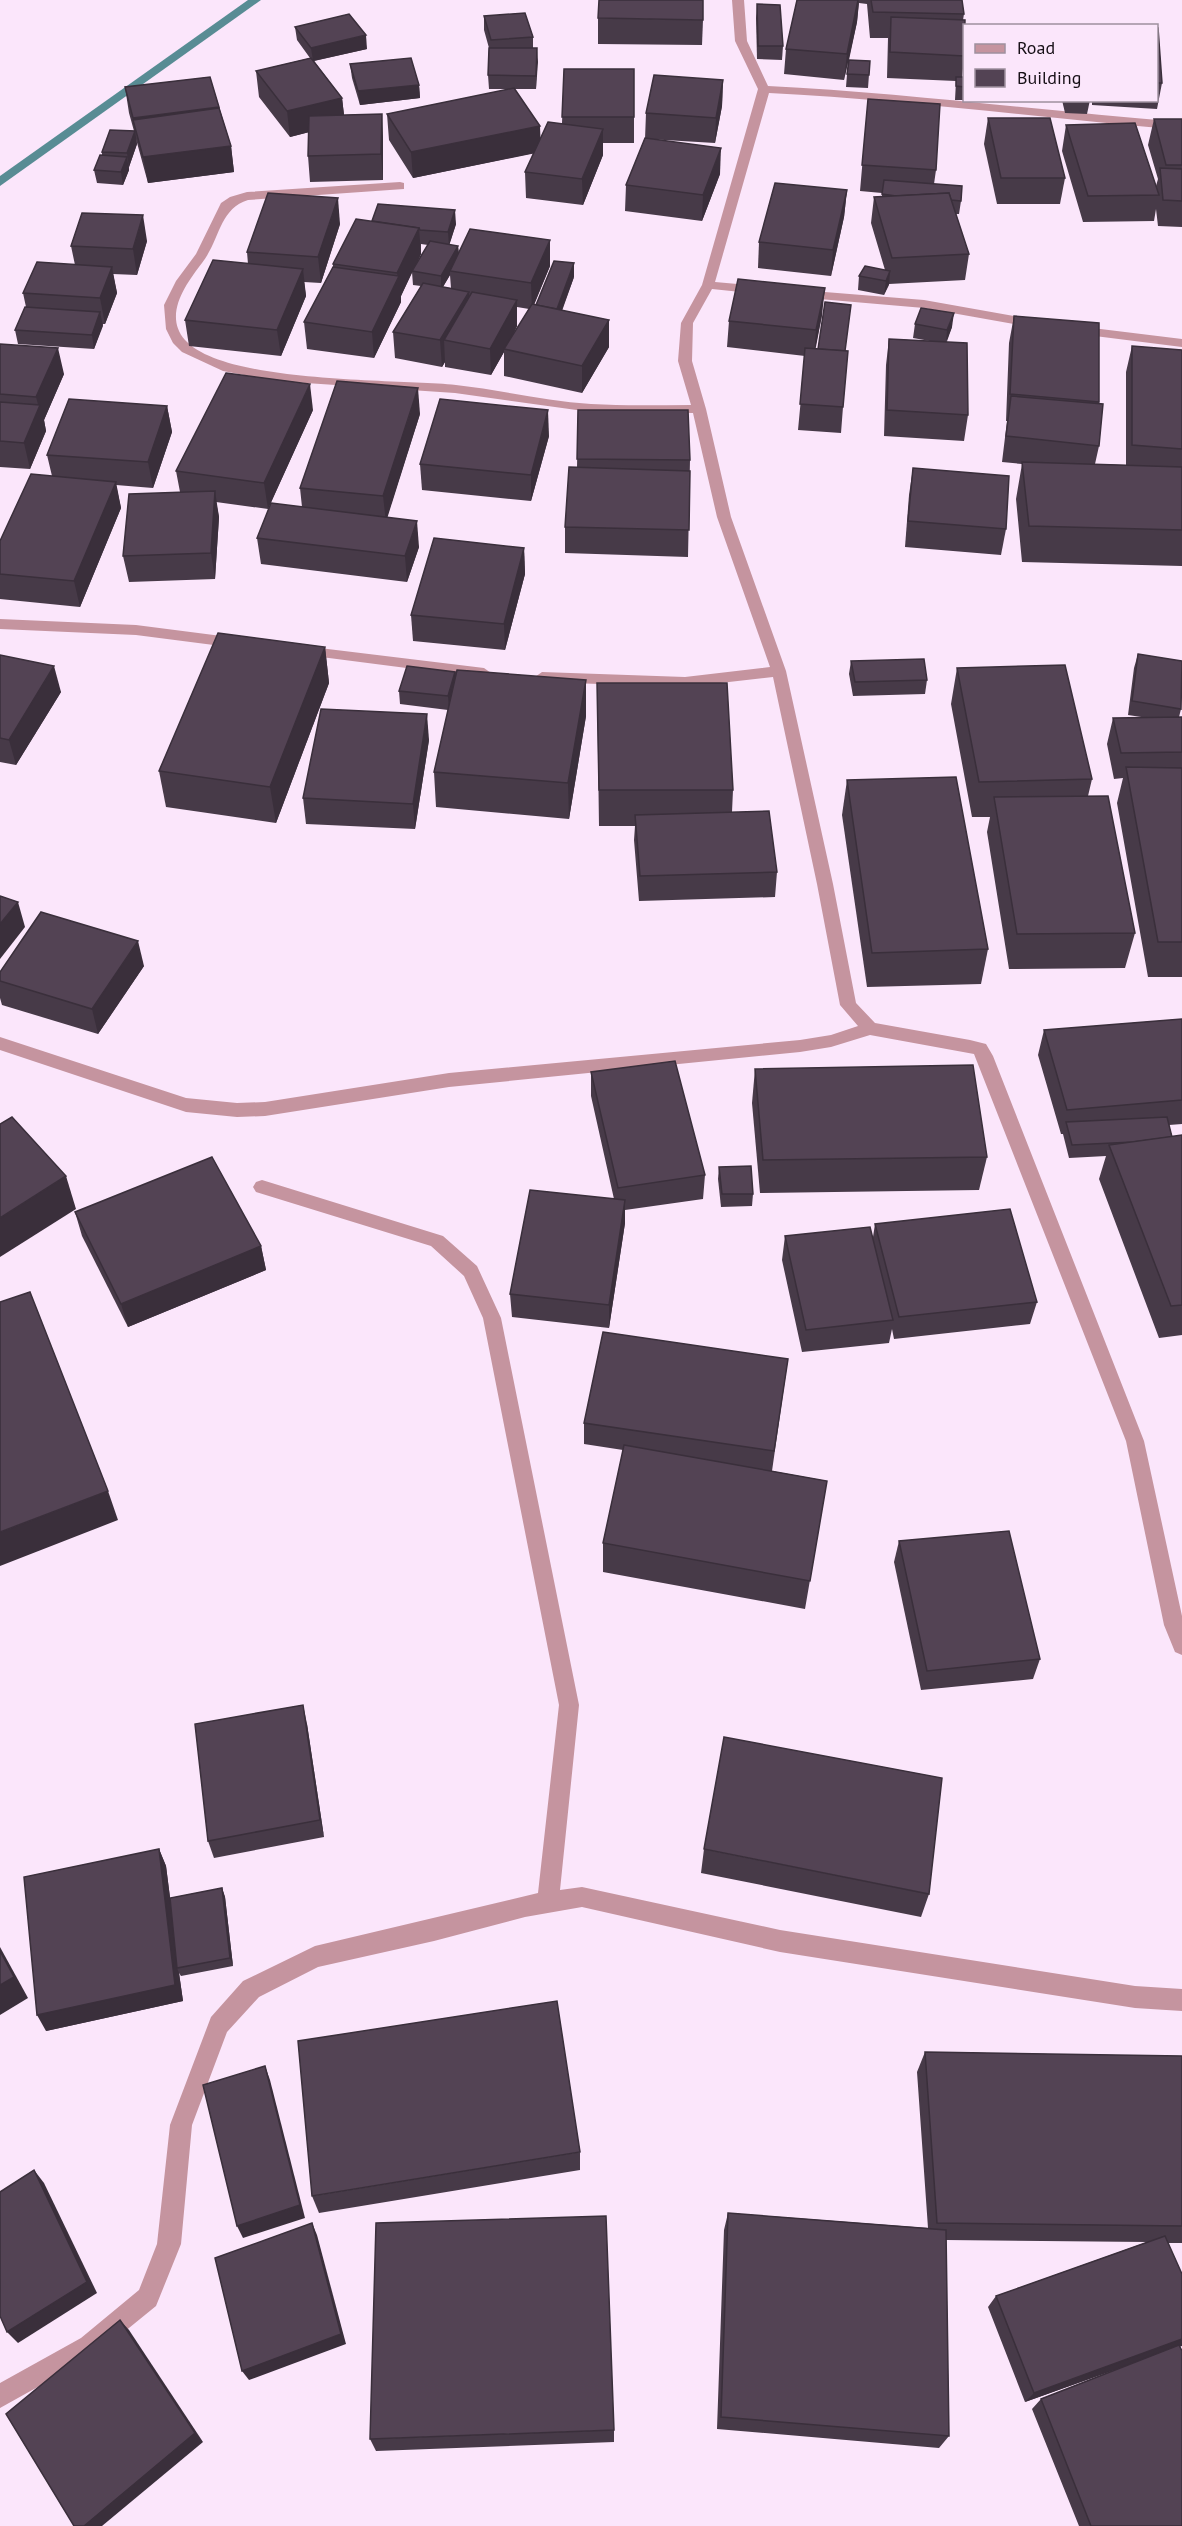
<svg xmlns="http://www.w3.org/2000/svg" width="1182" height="2526" viewBox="0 0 1182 2526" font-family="'PT Sans',sans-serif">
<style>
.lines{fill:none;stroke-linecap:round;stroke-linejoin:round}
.stream{fill:#588c94;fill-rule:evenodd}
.minor{fill:#c5949f;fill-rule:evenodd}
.wall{fill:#473a48;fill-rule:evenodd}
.shaded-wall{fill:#3a2f3b}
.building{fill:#534354;stroke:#3a2f3b;stroke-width:1.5}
</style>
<rect width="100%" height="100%" fill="#fbe6fb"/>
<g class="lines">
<path class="stream" d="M248,0H261L0,186V176Z"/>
<g class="minor">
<path d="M732,0H744L747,41L768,86C907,93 1044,111 1182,122V130C1044,118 907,100 769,93L715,282L760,286L766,290L760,294L712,289L693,323L692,361L706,409L731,517L786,671L833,884L856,1003L875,1023L970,1040L986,1044L993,1056L1144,1441L1182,1616V1655L1175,1652L1164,1625L1126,1441L974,1054L870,1035L831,1047L800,1052L449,1087L265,1116L237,1117L186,1112L0,1050V1037L186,1098L237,1103L265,1102L449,1073L800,1040L831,1035L858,1026L840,1005L817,884L773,677L685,687L542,682L535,677L542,672L685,677L770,667L717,517L693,413L591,412L455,393L276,381L223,371L182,352L173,343L166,329L164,305L176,281L196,254L221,203L230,197L247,192L400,182L404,183V189L248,200C219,209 220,240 202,263C186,284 163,315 185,340C225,384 395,379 456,385C501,390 546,401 591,404C624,406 658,405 691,405L678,361L681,323L702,285L758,89L735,41Z"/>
<path d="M800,290L924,300L1037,320L1043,324L1037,328L924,308L796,297L794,294Z"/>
<path d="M1076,326L1182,339V347L1071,333L1070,330L1071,327Z"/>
<path d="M0,619L136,625L237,638L244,643L237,648L136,635L0,629Z"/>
<path d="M303,646L484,668L491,673L484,678L298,654L296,651L298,648Z"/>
<path d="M262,1180L443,1236L477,1266L501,1318L579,1705L560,1890L582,1887L780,1930L1135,1986L1182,1989V2011L1135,2008L780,1952L582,1907L525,1917L434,1941L318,1967L259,1997L227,2032L192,2125L181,2244L156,2306L97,2354L0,2408V2383L81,2338L139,2290L157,2244L170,2125L211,2017L243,1981L315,1946L538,1893L559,1705L483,1318L464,1276L431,1246L256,1192L253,1187L256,1182Z"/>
</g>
</g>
<g class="wall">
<path d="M797,0H962L964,14L963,20L964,26V60L962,77H964V100H955L956,81L887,78L888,38H870L867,4L859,3L857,22L849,60L870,61L868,88L846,87L848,62L844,80L784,74L786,49Z"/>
<path d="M757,4L783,46L782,60L757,59L756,18Z"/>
<path d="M484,16L533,37V48H537L536,89H514L540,126V139L562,123L564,69L634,117V143H603V155L583,205L526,198L525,172L534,153L413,178L389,140L387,114L512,89H489L488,75L489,48L484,30Z"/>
<path d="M598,18L703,20L702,45L598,44Z"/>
<path d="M295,27L367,49L314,61L342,98L344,115L382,114L383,140V180L310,182L308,156L309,132L290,137L259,97L256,71L310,58L297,40Z"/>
<path d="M1156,28L1162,83L1157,109L1092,105V100H1156Z"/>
<path d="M350,64L419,85L420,98L360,105L352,78Z"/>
<path d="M210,77L231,146L234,172L148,183L136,139L137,144L129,167V170L123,185L97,183L94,170L102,155V152L134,131L129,113L125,87Z"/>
<path d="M723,80L722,106L715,143L648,139L720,174L702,221L625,211L626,185L645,139L646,113Z"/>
<path d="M868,99L936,170L934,184L961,201L959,214H956L969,254L965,280L889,284V283L884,295L858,290L859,276L885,270L871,223L874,197L882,196V193L860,191Z"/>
<path d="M1062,100H1090L1087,114L1065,113Z"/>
<path d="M988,118L1065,178L1060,204H997L984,144Z"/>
<path d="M1154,119H1182V227L1158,226L1156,209L1154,221L1083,222L1062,151L1066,125L1156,186L1158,179L1148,145Z"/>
<path d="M847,190L844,217L831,276L758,268L759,242Z"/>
<path d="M372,221L456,224L449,245L458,246L459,253L550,266L534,305H536L574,277L562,311L609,320V347L582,393L504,376V352L491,375L445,367V362L442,367L395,358L393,332L421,286L413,285L412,272L401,296V302L374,358L307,349L304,322L333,267V264ZM421,244L428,245L416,265L421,254ZM450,275L451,288L443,287ZM517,307L529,309L514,333L517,326Z"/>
<path d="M340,224L321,283L304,282L306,296L281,356L189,346L185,320L248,264L247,252Z"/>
<path d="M147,241L137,275L113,274L117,293L105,324H103L94,349L18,344L15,330L26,307L23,293L75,265L71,246Z"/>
<path d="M822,315L815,349L845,351L843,407L841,433L798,430L805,356L727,347L729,321Z"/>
<path d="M1014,316L1099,323V446L1095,464L1126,465V372L1132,346L1182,350V566L1022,562L1016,499L1022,464L1002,462L1007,421H1006L1009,343Z"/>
<path d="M915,324L952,327L946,342L968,415L964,441L884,436L886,365L889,339L930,341L913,338Z"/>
<path d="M0,344L64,374L44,420L46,431L30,469L0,467Z"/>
<path d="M167,406L172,432L153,488L116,485L121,508L80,607L0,599V541L52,476L47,455Z"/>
<path d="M313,410L268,509L216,502L219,517L215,579L129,582L123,556L180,492L176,471Z"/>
<path d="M578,410L690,460L688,557L565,553V527L577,468Z"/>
<path d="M420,414L387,517L419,547L407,582L261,564L257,538L302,507L300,488Z"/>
<path d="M549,436L531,501L422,490L420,464Z"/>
<path d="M913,468L1006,529L1001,555L905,547L909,495Z"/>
<path d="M524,548L525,574L505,650L413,641L411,615Z"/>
<path d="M325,647L329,683L276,823L166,807L159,771Z"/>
<path d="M1138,654L1181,709L1179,717H1182V977H1148L1117,803L1123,778L1114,779L1107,744L1113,718H1148L1128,715L1134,668Z"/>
<path d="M0,655L61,692L16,765L0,762Z"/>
<path d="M851,661L927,680L925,694L853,696L849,674Z"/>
<path d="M957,668L1092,779L1088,796L1135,933L1125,968L1009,969L987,832L990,817H972L951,704Z"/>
<path d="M455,672L586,680V716L569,819L436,807L434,772L448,710L400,704L399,691Z"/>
<path d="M597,683L733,790L732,812L777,872L775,897L639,901L634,840L635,826H599Z"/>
<path d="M429,740L415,829L306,824L303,798Z"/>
<path d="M847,780L988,949L981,984L867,987L842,815Z"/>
<path d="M144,966L98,1034L2,1005L0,998V972Z"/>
<path d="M1182,1019V1124L1169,1125L1172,1137L1182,1135V1335L1159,1338L1099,1179L1106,1156L1069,1158L1063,1134H1061L1038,1055L1044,1030Z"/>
<path d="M755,1069L987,1157L979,1190L760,1193L752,1103Z"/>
<path d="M591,1072L705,1175L703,1199L625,1210V1223L609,1328L512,1317L510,1294L614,1199L591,1096Z"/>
<path d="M719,1167L753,1194L752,1206L721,1207L718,1179Z"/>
<path d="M75,1212L261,1246L266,1270L128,1327L82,1236Z"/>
<path d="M875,1224L1037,1302L1030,1324L894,1339L892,1329L889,1343L802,1352L782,1260L785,1236L873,1237Z"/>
<path d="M788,1359L772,1471L827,1481L805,1609L603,1572V1543L623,1450L584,1444V1423Z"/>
<path d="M899,1541L1040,1659L1033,1679L921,1690L894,1562Z"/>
<path d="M307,1724L324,1837L214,1858L208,1841Z"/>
<path d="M159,1849L166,1866L170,1898L222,1888L225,1897L233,1966L181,1976L179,1973L183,2001L46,2031Z"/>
<path d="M704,1849L929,1894L921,1917L701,1873Z"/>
<path d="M925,2052L1182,2056V2243H1168L1180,2346L1182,2526H1079L1032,2409L1041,2399L1133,2363L1025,2402L988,2307L996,2296L1147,2242L946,2240L949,2436L939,2448L717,2429L724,2230L728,2213L928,2228L917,2072Z"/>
<path d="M580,2152V2170L319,2213L312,2196Z"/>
<path d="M614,2430V2442L376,2451L370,2439Z"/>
</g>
<g class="shaded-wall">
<path d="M859,0L857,22L844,80L847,54Z"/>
<path d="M366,35L367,49L313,61L311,48Z"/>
<path d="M537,48L538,62L536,89V76Z"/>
<path d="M723,80L722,106L715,143L716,118Z"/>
<path d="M419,85L420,98L360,105L358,91Z"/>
<path d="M342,98L345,123L290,137L287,111Z"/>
<path d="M219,107L222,133L133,120L137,144L133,118Z"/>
<path d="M382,114L383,140V180L381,154Z"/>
<path d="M540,126L541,152L413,178L411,152Z"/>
<path d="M603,129V155L583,205L582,179Z"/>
<path d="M135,131L137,144L129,167L127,153Z"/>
<path d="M231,146L234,172L148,183L143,157Z"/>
<path d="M721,148L720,174L702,221L703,195Z"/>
<path d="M127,157L129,170L123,185L121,172Z"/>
<path d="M847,190L844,217L831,276L833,250Z"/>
<path d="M338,198L340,224L321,283L318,257Z"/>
<path d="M455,210L456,224L449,246L448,232Z"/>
<path d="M143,215L147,241L137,275L133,249Z"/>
<path d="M419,228L421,254L401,296V302L374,358L372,332L398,279L397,273Z"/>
<path d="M550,240V266L532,309L531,283Z"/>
<path d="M458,246L459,260L450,271V275L441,290V276Z"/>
<path d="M574,263V277L557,323V309Z"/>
<path d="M112,267L117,293L105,324L100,298Z"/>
<path d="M303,269L306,296L281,356L277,330Z"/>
<path d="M890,271L889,285L884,295L886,281Z"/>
<path d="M825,288L822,315L814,357L816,330Z"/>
<path d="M469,292L470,318L444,340L445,362L442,367L440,340Z"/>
<path d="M517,300V326L505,350L504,349V352L491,375L490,349Z"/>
<path d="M100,312L103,326L94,349L92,335Z"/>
<path d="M954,313L952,327L946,344L947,330Z"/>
<path d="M609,320V347L582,393V366Z"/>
<path d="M58,348L64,374L44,420L46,431L30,469L24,443L39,408L36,397Z"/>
<path d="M310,384L313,410L268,509L264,483Z"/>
<path d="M418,388L420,414L386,522L383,496Z"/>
<path d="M167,406L172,432L153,488L148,462Z"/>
<path d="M548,410L549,436L531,501V475Z"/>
<path d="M116,482L121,508L80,607L74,581Z"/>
<path d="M215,491L219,517L215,579L211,553Z"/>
<path d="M417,521L419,547L407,582L405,556Z"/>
<path d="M524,548L525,574L505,650L504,624Z"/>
<path d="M325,647L329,683L276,823L270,787Z"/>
<path d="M54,666L61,692L16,765L9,740Z"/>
<path d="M455,672L456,685L449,710L448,696Z"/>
<path d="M586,680V716L569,819L568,783Z"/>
<path d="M427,714L429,740L415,829L413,804Z"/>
<path d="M18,902L25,927L0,959V924Z"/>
<path d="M138,941L144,966L98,1034L92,1009Z"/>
<path d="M66,1176L76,1209L0,1257V1218Z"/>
<path d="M625,1200V1223L609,1328V1305Z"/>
<path d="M261,1246L266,1270L128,1327L121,1304Z"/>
<path d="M108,1491L118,1520L0,1566V1532Z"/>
<path d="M303,1705L307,1724L324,1837L320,1820Z"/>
<path d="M159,1849L166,1866L179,1967L177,1968L179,1973L183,2001L46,2031L37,2015Z"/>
<path d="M222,1888L225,1897L233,1966L230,1958Z"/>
<path d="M0,1947L28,1998L0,2015Z"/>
<path d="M265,2066L270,2080L305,2218L243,2238L237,2226Z"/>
<path d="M34,2170L44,2183L97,2293L18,2343L7,2332Z"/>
<path d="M312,2223L317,2235L346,2344L249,2380L242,2371Z"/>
<path d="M120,2320L129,2330L203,2442L102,2526H84Z"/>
<path d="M1182,2339V2346L1025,2402L1034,2393Z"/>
</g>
<g class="building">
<path d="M599,0H703V20L598,18Z"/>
<path d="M797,0H858L847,54L786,49Z"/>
<path d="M871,0H962L964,14L873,12Z"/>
<path d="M757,4L780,5L783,46H758Z"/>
<path d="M525,13L533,37L491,40L484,16Z"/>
<path d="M349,14L366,35L311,48L295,27Z"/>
<path d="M891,17L965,20L964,56L890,52Z"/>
<path d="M1156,28H1158L1162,83H1156Z"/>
<path d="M489,48H537L536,76L488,75Z"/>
<path d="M311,58L342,98L287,111L256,71Z"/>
<path d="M411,58L419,85L358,91L350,64Z"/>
<path d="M849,60L870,61L869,75L847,74Z"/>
<path d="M564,69H634V117H562Z"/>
<path d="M654,75L723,80L716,118L646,113Z"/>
<path d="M210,77L219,107L133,118L125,87Z"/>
<path d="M956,77H964V87L956,86Z"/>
<path d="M514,88L540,126L411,152L387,114Z"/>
<path d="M868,99L940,104L936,170L862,165Z"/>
<path d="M219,108L231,146L143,157L133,120Z"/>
<path d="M382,114L381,154L308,156L309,116Z"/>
<path d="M988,118H1050L1065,178H1001Z"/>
<path d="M1154,119H1182V165H1166Z"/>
<path d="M548,122L603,129L582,179L525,172Z"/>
<path d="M1135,123L1159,195L1088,196L1066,125Z"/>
<path d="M110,130L135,131L127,153L102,152Z"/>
<path d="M645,138L721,148L703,195L626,185Z"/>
<path d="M100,155L127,157L121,172L94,170Z"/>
<path d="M1160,168L1182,169V201L1163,200Z"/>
<path d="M884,180L962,186L961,201L951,200L949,193L896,196L882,194Z"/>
<path d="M775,183L847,190L833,250L759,242Z"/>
<path d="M268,193L338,198L318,257L247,252Z"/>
<path d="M949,193L969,254L892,258L874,197Z"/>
<path d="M378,204L455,210L448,232L420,230L419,228L372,221Z"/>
<path d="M82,213L143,215L133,249L71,246Z"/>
<path d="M356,219L419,228L397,273L333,264Z"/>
<path d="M470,229L550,240L531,283L450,271Z"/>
<path d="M430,241L458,246L441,276L412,271Z"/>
<path d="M213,260L303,269L277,330L185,320Z"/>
<path d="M554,261L574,263L557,309L536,305Z"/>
<path d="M37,262L112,267L100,298L23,293Z"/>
<path d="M865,266L890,271L886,281L859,276Z"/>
<path d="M333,267L399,276L372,332L304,322Z"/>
<path d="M738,279L825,288L816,330L729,321Z"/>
<path d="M423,283L469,292L440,340L393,332Z"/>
<path d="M472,292L517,300L490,349L444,340Z"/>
<path d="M825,302L851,305L845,351L818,349Z"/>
<path d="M532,304L609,320L582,366L504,349Z"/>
<path d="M25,307L100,312L92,335L15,330Z"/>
<path d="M921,308L954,313L947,330L915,324Z"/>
<path d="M1014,316L1099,323V402L1010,394Z"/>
<path d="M889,339L967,343L968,415L887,410Z"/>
<path d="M0,344L58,348L36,397L0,394Z"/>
<path d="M1132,346L1182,350V449L1132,445Z"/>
<path d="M805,348L848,351L843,407L800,404Z"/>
<path d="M226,373L310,384L264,483L176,471Z"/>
<path d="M337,381L418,388L383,496L300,488Z"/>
<path d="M1011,396L1103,404L1099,446L1006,436Z"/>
<path d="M69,399L167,406L148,462L47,455Z"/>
<path d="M440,399L548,410L531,475L420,464Z"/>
<path d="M0,402L40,405L24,443L0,441Z"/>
<path d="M578,410H688L690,460L577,459Z"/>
<path d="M1022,462L1182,467V530L1029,526Z"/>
<path d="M569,467L690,471L689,530L565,527Z"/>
<path d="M913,468L1009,476L1006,529L908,521Z"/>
<path d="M31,474L116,482L74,581L0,574V541Z"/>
<path d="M215,491L211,553L123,556L129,494Z"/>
<path d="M271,503L417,521L405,556L257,538Z"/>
<path d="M434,538L524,548L504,624L411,615Z"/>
<path d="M218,633L325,647L270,787L159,771Z"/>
<path d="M1138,654L1182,661L1181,709L1132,701Z"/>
<path d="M0,655L54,666L9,740L0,738Z"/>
<path d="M924,659L927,680L855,682L851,661Z"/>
<path d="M1065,665L1092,779L979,782L957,668Z"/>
<path d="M407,666L455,672L448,696L399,691Z"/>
<path d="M457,670L586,680L568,783L434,772Z"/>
<path d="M597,683H727L733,790H599Z"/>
<path d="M321,709L427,714L413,804L303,798Z"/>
<path d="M1182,717V752L1121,753L1113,718Z"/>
<path d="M1126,767L1182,768V942H1158Z"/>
<path d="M956,777L988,949L872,953L847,780Z"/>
<path d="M1108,796L1135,933L1017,934L994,797Z"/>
<path d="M769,811L777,872L640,876L635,815Z"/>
<path d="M0,896L18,902L0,924Z"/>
<path d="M41,912L138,941L92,1009L0,981V972Z"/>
<path d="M1182,1019V1100L1067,1110L1044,1030Z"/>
<path d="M675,1061L705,1175L618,1188L591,1072Z"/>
<path d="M973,1065L987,1157L763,1160L755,1069Z"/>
<path d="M12,1117L66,1176L0,1218V1124Z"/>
<path d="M1167,1117L1172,1137L1133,1142L1072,1145L1066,1122Z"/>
<path d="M1182,1135V1305L1171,1306L1109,1145Z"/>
<path d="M212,1157L261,1246L121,1304L75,1212Z"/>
<path d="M751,1166L753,1194H722L719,1167Z"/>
<path d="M530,1190L625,1200L609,1305L510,1294Z"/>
<path d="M1010,1209L1037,1302L899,1317L875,1224Z"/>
<path d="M870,1227L893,1320L806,1330L785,1236Z"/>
<path d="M30,1292L108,1491L0,1532V1302Z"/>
<path d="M603,1332L788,1359L774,1451L584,1423Z"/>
<path d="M624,1445L827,1481L810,1581L603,1543Z"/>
<path d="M1009,1531L1040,1659L927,1671L899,1541Z"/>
<path d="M303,1705L320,1820L208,1841L195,1724Z"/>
<path d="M724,1737L942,1778L929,1894L704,1849Z"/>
<path d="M159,1849L175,1985L37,2015L24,1877Z"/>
<path d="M222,1888L230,1958L177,1968L170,1898Z"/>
<path d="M0,1951L14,1977L0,1985Z"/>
<path d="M557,2001L580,2152L312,2196L298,2041Z"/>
<path d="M925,2052L1182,2056V2226L937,2223Z"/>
<path d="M265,2066L300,2205L237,2226L203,2085Z"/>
<path d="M34,2170L87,2282L7,2332L0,2316V2192Z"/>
<path d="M728,2213L946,2230L949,2436L721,2417Z"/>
<path d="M606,2216L614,2430L370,2439L376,2223Z"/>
<path d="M312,2223L341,2334L242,2371L215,2258Z"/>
<path d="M1165,2236L1182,2274V2339L1034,2393L996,2296Z"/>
<path d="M120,2320L195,2433L84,2526H74L6,2414Z"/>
<path d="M1179,2345L1182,2351V2526H1091L1041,2399Z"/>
</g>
<rect x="963" y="24" width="195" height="78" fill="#fbe6fb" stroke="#9f909f" stroke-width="1.5"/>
<rect x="975" y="44" width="30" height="9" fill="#c5949f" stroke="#9f909f" stroke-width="1.5"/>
<text x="1017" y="54" font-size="18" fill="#160f16">Road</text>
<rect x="975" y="69" width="30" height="18" fill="#534354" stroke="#9f909f" stroke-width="1.5"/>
<text x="1017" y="84" font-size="18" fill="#160f16">Building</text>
</svg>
